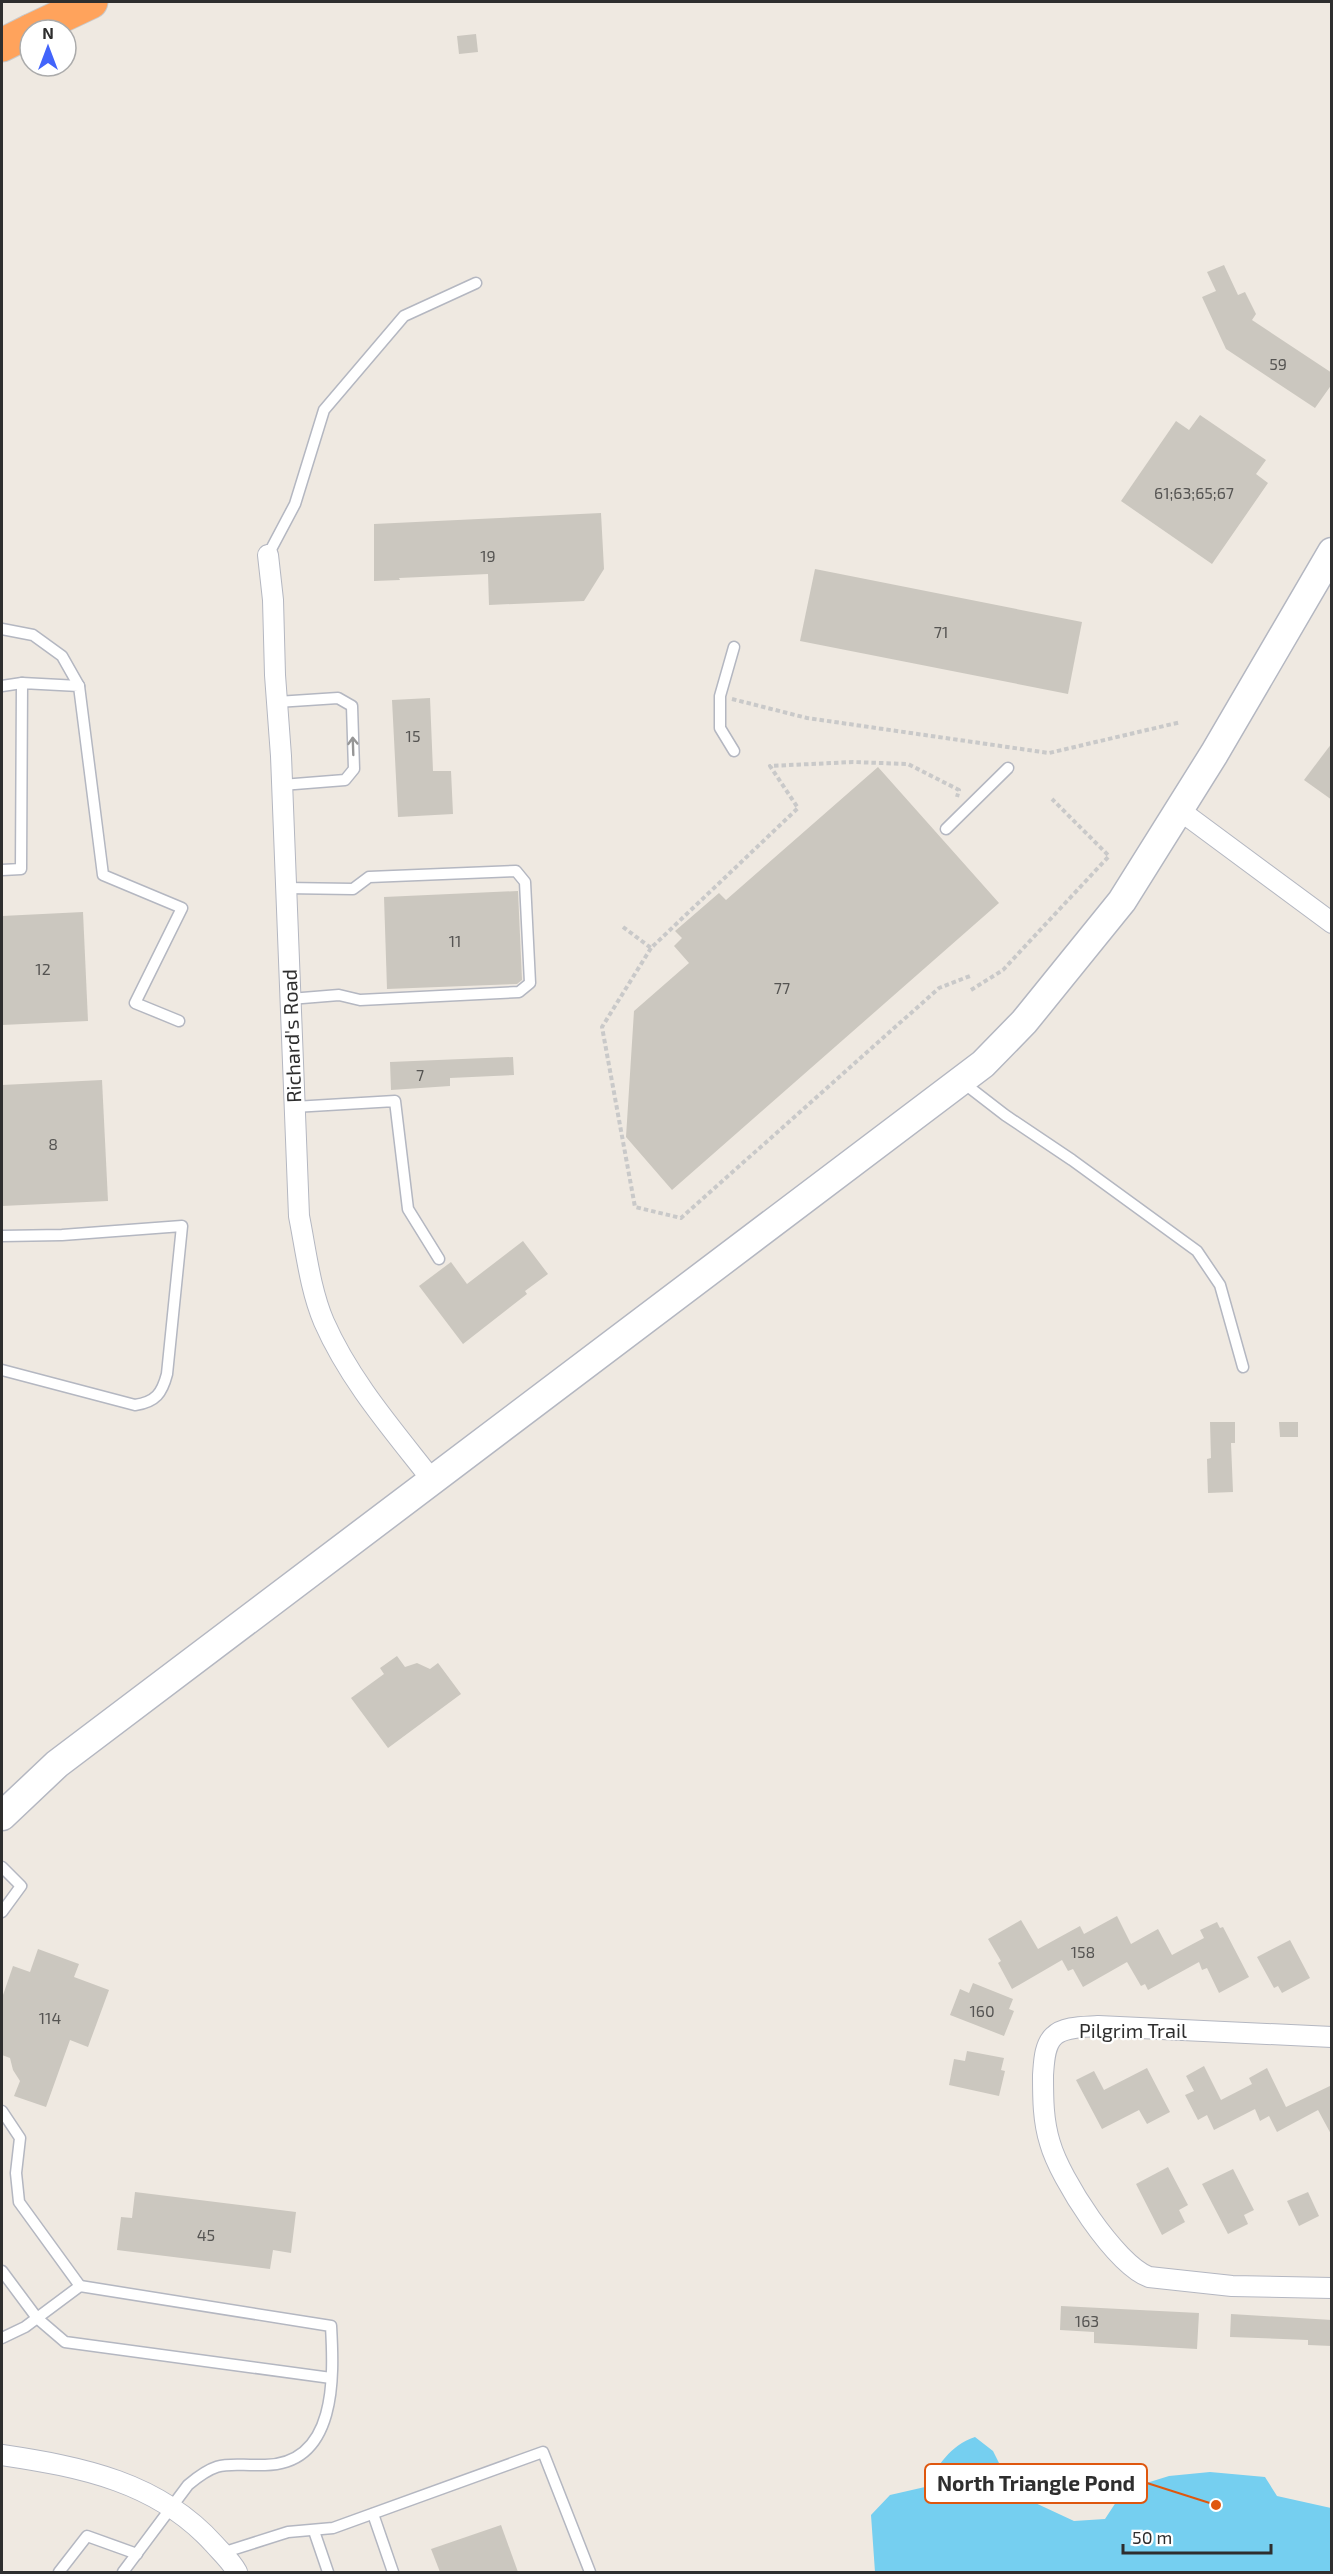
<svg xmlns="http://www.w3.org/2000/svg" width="1333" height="2574" viewBox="0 0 1333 2574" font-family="'Exo 2',sans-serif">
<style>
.water{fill:#75cff0}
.building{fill:#cbc7bf}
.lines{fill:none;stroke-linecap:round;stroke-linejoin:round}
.lane-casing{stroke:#b4b7c1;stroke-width:13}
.street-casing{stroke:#b4b7c1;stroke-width:22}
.secondary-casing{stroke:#b4b7c1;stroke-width:31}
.highway-casing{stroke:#c9c9c9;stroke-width:35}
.path{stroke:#c9c9c9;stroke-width:4;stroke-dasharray:4.5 3;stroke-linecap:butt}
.lane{stroke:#fff;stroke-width:10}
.street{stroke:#fff;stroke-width:20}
.secondary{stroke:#fff;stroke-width:28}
.highway{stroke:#ffa35c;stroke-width:33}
.oneway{stroke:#969696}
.labels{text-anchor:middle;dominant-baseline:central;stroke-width:4.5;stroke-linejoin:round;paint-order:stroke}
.number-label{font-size:16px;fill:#555452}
.street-label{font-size:20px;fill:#2e2e2e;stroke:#fff}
.leader{fill:none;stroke:#df570e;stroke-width:2}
.callout-dot{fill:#df570e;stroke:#fff;stroke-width:2}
.callout{fill:#fff;stroke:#df570e;stroke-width:2}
.callout-label{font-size:21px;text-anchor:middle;font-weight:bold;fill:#2e2e2e}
</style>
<rect width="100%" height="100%" fill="#efe9e1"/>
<path class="water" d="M975,2437L993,2451L1014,2493L1074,2521L1105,2519L1124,2490L1169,2476L1210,2472L1265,2477L1277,2496L1331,2508V2572H875L871,2515L890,2495L925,2487C939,2465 949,2446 975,2437Z"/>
<g class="building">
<path d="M476,34L478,52L459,54L457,36Z"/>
<path d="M1224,265L1238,295L1245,292L1256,314L1252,320L1332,373V384L1315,408L1226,349L1202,297L1216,291L1207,272Z"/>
<path d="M1200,415L1266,460L1256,474L1268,483L1212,564L1121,501L1176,421L1189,430Z"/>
<path d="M601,513L604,569L584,601L489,605L488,574L399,578L400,580L374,581V524Z"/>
<path d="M815,569L1082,622L1068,694L800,641Z"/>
<path d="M430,698L433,771H451L453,814L398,817L392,700Z"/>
<path d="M1332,743V800L1304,780Z"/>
<path d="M878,767L999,903L672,1190L626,1137L634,1011L689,963L674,946L682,938L675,931L719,893L726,900Z"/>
<path d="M518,891L522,980L517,984L387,989L384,897Z"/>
<path d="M83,912L88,1021L2,1025V916Z"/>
<path d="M513,1057L514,1075L450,1078V1086L391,1090L390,1062Z"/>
<path d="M102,1080L108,1201L2,1206V1085Z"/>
<path d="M523,1241L548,1274L525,1291L527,1294L463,1344L419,1286L451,1262L467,1284Z"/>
<path d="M1210,1422H1235V1443H1231L1233,1492L1208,1493L1207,1459L1211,1458Z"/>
<path d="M1279,1422H1298V1437H1280Z"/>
<path d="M397,1656L405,1667L417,1663L430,1669L438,1663L461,1694L388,1748L351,1698L384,1674L380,1668Z"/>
<path d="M1117,1916L1131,1944L1158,1929L1172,1955L1204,1938L1200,1930L1217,1922L1220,1928L1223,1927L1249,1977L1219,1993L1207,1968L1202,1970L1199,1962L1148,1990L1145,1984L1141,1986L1127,1962L1083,1987L1073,1969L1068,1971L1062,1960L1012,1989L998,1963L1001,1961L988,1939L1021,1920L1038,1949L1080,1926L1084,1934Z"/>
<path d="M1290,1940L1310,1978L1282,1993L1278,1986L1274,1988L1257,1957Z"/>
<path d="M38,1949L79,1964L74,1977L109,1990L88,2047L70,2040L46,2107L14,2096L20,2081L13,2070L10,2058L2,2055V1998L13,1966L30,1972Z"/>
<path d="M973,1983L1013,1999L1009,2009L1014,2011L1004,2036L950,2015L960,1989L969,1993Z"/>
<path d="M967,2051L1004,2058L1001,2070L1005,2071L999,2096L949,2085L954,2059L965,2061Z"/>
<path d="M1204,2066L1221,2100L1252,2084L1249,2078L1267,2068L1286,2107L1332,2085V2136L1318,2110L1277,2132L1269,2116L1260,2121L1255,2109L1214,2130L1207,2115L1198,2120L1185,2095L1194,2091L1186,2076Z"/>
<path d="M1147,2068L1170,2112L1147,2124L1139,2110L1102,2129L1076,2080L1094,2071L1104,2090Z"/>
<path d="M1168,2167L1188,2205L1179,2210L1185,2222L1162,2235L1136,2184Z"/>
<path d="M1233,2169L1254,2210L1244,2215L1248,2224L1228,2234L1202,2184Z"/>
<path d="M135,2192L296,2212L291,2253L273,2250L270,2269L117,2250L121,2217L132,2218Z"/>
<path d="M1308,2192L1319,2216L1299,2226L1287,2201Z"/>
<path d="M1061,2306L1199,2313L1197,2349L1094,2343V2332L1060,2330Z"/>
<path d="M1231,2314L1332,2320V2346L1308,2345V2340L1230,2337Z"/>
<path d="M501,2525L518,2572H440L431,2549Z"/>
</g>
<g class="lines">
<defs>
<g id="lane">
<path d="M268,555L295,504L324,410L404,316L476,283"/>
<path d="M2,629L33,635L62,656L79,686"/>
<path d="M734,647L720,696V728L734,751"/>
<path d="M2,686L22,683"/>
<path d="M277,702L338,698L352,706L354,769L345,780L282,785"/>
<path d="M946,829L1008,768"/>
<path d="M2,870L21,869L22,683L79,686L103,875L182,908L135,1003L179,1021"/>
<path d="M285,888L353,889L369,877L516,871L525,882L530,983L519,992L360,1000L339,995L290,999"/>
<path d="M961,1081L1005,1115L1072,1160L1197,1251L1220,1285L1243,1367"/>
<path d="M294,1107L395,1101L408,1209L439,1259"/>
<path d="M2,1236L62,1235L182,1226L167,1374C162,1393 156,1402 135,1405L2,1370"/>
<path d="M2,1867L21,1886L2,1912"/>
<path d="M2,2111L20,2138L16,2173L19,2202L80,2286"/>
<path d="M2,2271L37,2318L65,2342L331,2378"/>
<path d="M2,2338L25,2327L80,2286L331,2326C334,2377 337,2464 265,2465C226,2466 220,2458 188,2485L123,2572"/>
<path d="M373,2514L393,2572"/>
<path d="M314,2531L328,2572"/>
<path d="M222,2553L288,2532L333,2528L543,2452L590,2572"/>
<path d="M59,2572L87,2536L137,2554"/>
</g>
<g id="street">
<path d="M268,555L273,600L275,675L281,756L299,1216C306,1251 310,1289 324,1322C350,1381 393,1430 432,1480"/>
<path d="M1178,809L1332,923"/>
<path d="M1332,2037L1098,2026C1085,2027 1064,2026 1054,2036C1044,2045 1044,2063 1043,2075C1043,2098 1043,2121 1050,2143C1060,2179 1115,2264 1149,2277L1232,2286L1332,2288"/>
<path d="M2,2455C82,2467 158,2482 214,2544C222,2553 231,2561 237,2572"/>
</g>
<path id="secondary" d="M2,1816L57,1764L983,1064L1024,1022L1122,901L1214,754L1332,552"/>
<g id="highway">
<path d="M32,30L91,2"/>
<path d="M2,45L30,31"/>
</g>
</defs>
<use href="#lane" class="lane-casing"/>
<use href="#street" class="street-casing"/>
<use href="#secondary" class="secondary-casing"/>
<use href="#highway" class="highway-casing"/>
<g class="path">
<path d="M732,699L807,718L1049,753L1181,722"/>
<path d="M623,927L651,948L798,808L770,766L853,762L908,764L959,790L957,797"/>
<path d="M651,948L602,1027L635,1207L681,1218L939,988L970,976"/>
<path d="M971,990L1003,970L1109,856L1052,799"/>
</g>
<use href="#lane" class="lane"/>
<use href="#street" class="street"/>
<use href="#secondary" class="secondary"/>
<use href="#highway" class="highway"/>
</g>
<defs><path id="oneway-shaft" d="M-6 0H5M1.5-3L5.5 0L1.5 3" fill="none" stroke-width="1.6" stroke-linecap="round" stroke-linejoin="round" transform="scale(1.5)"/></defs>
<use class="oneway" href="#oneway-shaft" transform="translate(353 746) rotate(-92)"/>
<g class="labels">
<g class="number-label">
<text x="1278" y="363">59</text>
<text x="1194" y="492">61;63;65;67</text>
<text x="488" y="555">19</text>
<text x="941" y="631">71</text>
<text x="413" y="735">15</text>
<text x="455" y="940">11</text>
<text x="43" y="968">12</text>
<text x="782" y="987">77</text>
<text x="420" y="1074">7</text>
<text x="53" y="1143">8</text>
<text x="1083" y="1951">158</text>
<text x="982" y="2010">160</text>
<text x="50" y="2017">114</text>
<text x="206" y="2234">45</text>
<text x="1087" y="2320">163</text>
</g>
<g class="street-label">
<text transform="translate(291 1036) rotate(-92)">Richard's Road</text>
<text x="1133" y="2030">Pilgrim Trail</text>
</g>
</g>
<path class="leader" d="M1216 2505L1147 2483"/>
<circle class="callout-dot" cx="1216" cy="2505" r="6"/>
<rect class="callout" x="925" y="2464" width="222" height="39" rx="6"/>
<g class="callout-label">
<text x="1036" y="2491">North Triangle Pond</text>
</g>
<rect width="1333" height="2574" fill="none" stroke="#2e2e2e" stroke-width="6"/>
<g transform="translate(48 48)"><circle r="28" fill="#ffffff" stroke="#ababab" stroke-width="1.5"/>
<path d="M0-4.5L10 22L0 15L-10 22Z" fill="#4264fb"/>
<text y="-9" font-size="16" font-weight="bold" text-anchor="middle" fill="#2e2e2e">N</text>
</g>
<path d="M1123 2544v9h148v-9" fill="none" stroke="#2e2e2e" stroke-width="3"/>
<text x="1132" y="2544" font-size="18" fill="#2e2e2e" stroke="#ffffff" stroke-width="4.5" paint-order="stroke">50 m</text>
</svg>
